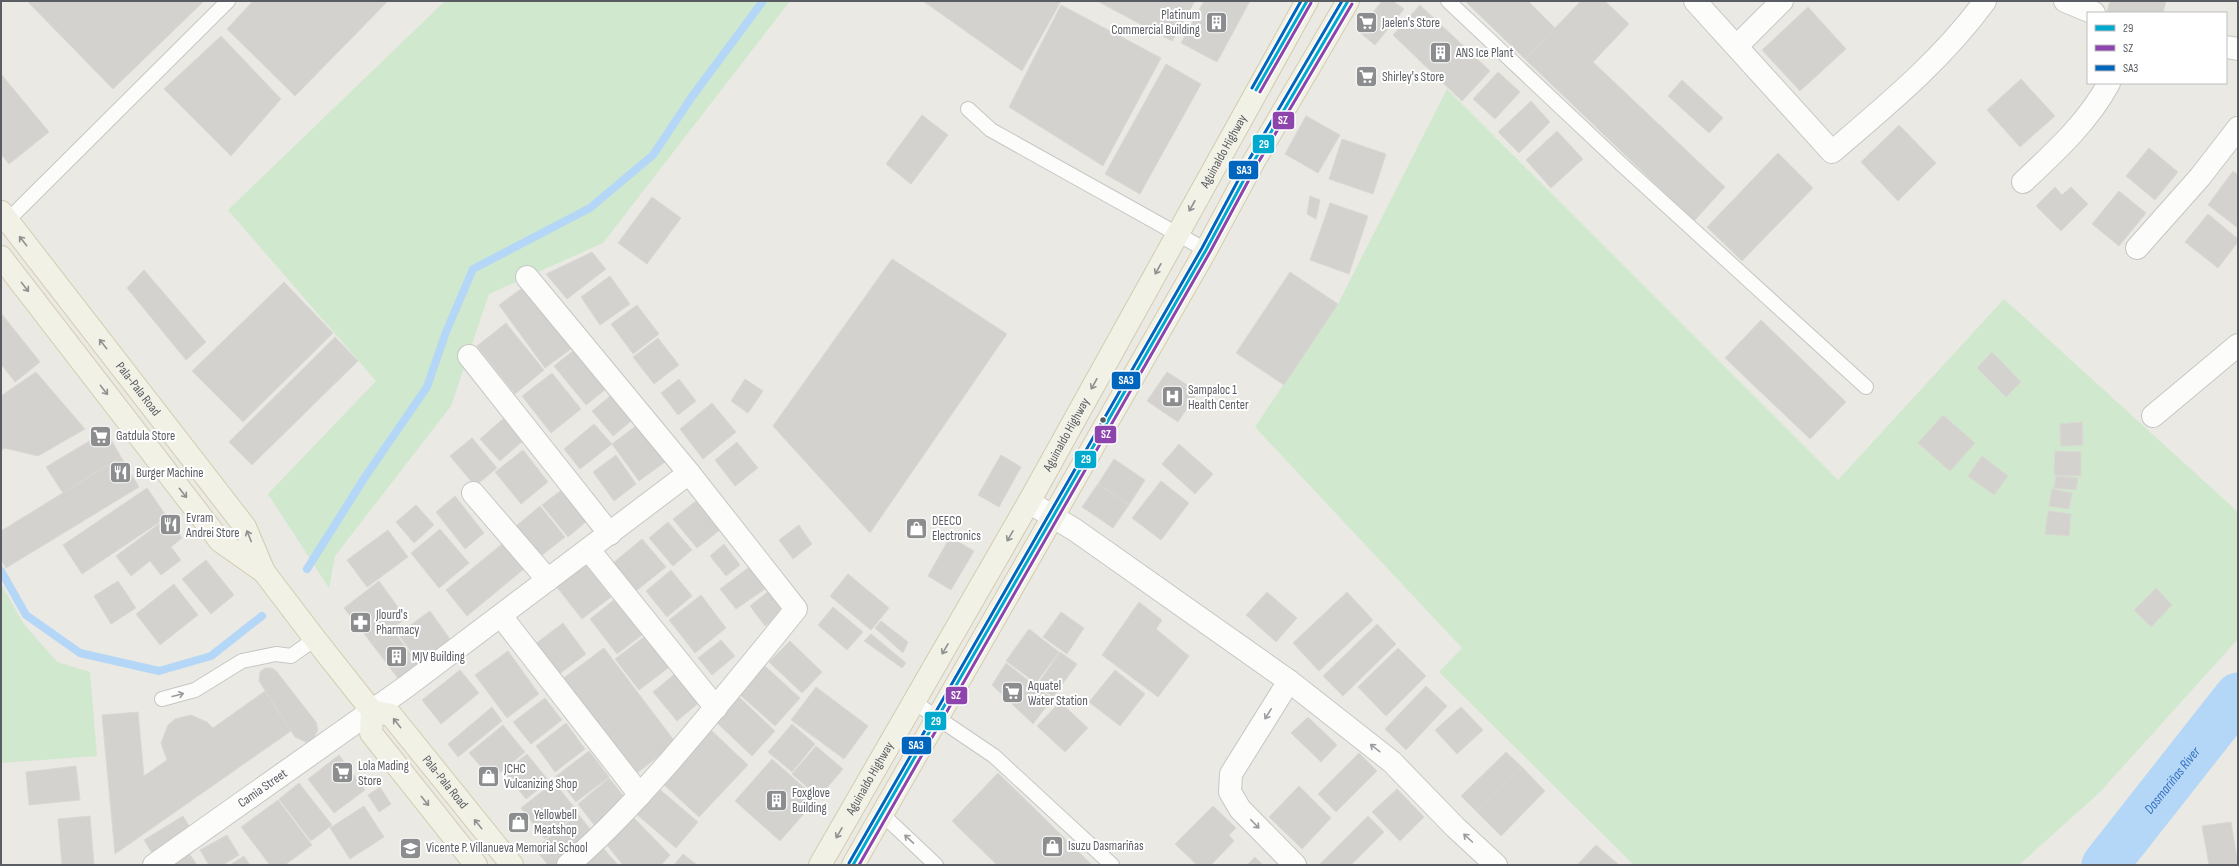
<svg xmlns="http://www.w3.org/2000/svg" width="2239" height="866" viewBox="0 0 2239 866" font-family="'Sofia Sans Condensed',sans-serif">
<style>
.green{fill:#d0e8ce}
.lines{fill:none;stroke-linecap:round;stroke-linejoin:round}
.stream{stroke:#b5d7f7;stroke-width:8}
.river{stroke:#b5d7f7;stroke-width:47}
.building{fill:#d3d2ce;stroke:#dad8d2}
.lane-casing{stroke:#c6c7c5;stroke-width:16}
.street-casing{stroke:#c6c7c5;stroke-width:24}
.primary-casing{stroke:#d4ccaf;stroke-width:24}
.lane{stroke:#fcfcfb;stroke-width:14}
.street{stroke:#fcfcfb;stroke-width:22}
.primary{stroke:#f2f1e6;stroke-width:22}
.bus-1-casing{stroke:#fff;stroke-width:6}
.bus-2-casing{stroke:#fff;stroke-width:6}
.bus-3-casing{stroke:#fff;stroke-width:6}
.bus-1{stroke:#00a9ce;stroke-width:3}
.bus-2{stroke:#8e44ad;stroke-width:3}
.bus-3{stroke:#0065bd;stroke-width:3}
.oneway{stroke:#8f9090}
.oneway2{stroke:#9a9c9f}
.bus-dot{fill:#595c62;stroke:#fff;stroke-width:1.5}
.labels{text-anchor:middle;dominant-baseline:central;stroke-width:4;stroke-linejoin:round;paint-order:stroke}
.poi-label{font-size:13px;fill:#595c62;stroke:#fff;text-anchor:start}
.street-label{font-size:13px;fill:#595c62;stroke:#fff}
.water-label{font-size:14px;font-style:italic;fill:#3773c1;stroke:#fff}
.line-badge{stroke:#fff;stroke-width:1.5}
.badge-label{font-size:11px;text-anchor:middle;font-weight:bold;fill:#fff}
</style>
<rect width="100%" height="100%" fill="#eae9e3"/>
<g class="green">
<path d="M445,1H790L603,243L489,294L451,406L335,556L329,588L268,494L376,381L228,210Z"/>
<path d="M1447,89L1838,480L2004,299L2238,512V639L2099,793L2019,865H1634L1439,672L1462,648L1255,427L1338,304Z"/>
<path d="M1,584L23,623L57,662L90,672L97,756L1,763Z"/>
</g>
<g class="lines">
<g class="stream">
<path d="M307,569L365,477L427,387L446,332L473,269L590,208L653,155L691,98L763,1"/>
<path d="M1,571L26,615L80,653L159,671L211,656L262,616"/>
</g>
<path class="river" id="s1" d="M2105,865L2238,696"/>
</g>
<g class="building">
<path d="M27,1H204L113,89Z"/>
<path d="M253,1H388L295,96L227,29Z"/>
<path d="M923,1H1061L1022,71Z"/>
<path d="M1097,1H1195L1172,41Z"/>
<path d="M1204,1H1250L1217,62L1181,43Z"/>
<path d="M1382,1H1393L1404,9L1375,45L1358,31Z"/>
<path d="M1465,1H1528L1555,28L1525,59Z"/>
<path d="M1581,1H1605L1629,24L1593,62L1725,187L1694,221L1525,59Z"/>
<path d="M2110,1H2166L2163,13H2112L2107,12Z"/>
<path d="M1061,5L1161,58L1103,166L1009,107Z"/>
<path d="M1420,5L1490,71L1462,101L1393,35Z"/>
<path d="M1808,7L1846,49L1800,91L1762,50Z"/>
<path d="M221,36L281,99L231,156L164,89Z"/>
<path d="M1166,64L1201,84L1140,194L1105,174Z"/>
<path d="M1498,72L1520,92L1495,119L1473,99Z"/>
<path d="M1,74L49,132L9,164L1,154Z"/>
<path d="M2021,79L2055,116L2020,147L1987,110Z"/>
<path d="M1682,80L1723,118L1709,133L1668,96Z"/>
<path d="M1531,101L1550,122L1519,153L1498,132Z"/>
<path d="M922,115L948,135L911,184L886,164Z"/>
<path d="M1306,116L1340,135L1318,173L1285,154Z"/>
<path d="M1899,125L1936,163L1898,201L1861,162Z"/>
<path d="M1557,131L1583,159L1551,188L1526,160Z"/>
<path d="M1342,139L1386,154L1373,194L1329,179Z"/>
<path d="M2149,148L2178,172L2155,200L2126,176Z"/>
<path d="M1778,153L1813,188L1742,261L1707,227Z"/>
<path d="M2233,171L2238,175V228L2208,205Z"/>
<path d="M2055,187L2062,195L2071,187L2088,204L2061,231L2036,206Z"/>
<path d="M2119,191L2146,213L2119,246L2092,224Z"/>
<path d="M1310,196L1320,200L1316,219L1307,214Z"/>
<path d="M652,197L681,218L647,264L618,243Z"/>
<path d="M1330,203L1368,216L1349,274L1310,260Z"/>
<path d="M2208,214L2238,239V242L2218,268L2185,242Z"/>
<path d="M592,252L606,269L567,299L546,274Z"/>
<path d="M892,259L1007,334L870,533L773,426Z"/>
<path d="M144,270L206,342L186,360L127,288Z"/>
<path d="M1290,272L1338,304L1284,385L1236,353Z"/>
<path d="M610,276L630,304L600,325L581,297Z"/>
<path d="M284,282L333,333L243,422L192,371Z"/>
<path d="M529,283L575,346L545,368L499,305Z"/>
<path d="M637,305L659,334L633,354L611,324Z"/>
<path d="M1,313L40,362L15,382L1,364Z"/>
<path d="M1761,320L1846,402L1810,439L1725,358Z"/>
<path d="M506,323L544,370L515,394L477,346Z"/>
<path d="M335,337L358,361L252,465L229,442Z"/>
<path d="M658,338L679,365L654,384L633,357Z"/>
<path d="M579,346L611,385L586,405L554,366Z"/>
<path d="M1992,352L2021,382L2006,397L1977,368Z"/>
<path d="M36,372L85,429L38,456L4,448L1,451V396Z"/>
<path d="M1167,372L1198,392L1178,422L1147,401Z"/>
<path d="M552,373L581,409L551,433L522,396Z"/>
<path d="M679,379L696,401L678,415L661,393Z"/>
<path d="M745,379L763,391L748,413L731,401Z"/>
<path d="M615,392L636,417L613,436L592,411Z"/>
<path d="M712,403L736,432L703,459L680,429Z"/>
<path d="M1943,415L1975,443L1950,471L1918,443Z"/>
<path d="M505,417L525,439L500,461L480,439Z"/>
<path d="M641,422L669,459L639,481L612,444Z"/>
<path d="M2082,422L2083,445L2061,446L2060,424Z"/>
<path d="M594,424L612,444L580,469L564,449Z"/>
<path d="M106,431L121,457L63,493L46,467Z"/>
<path d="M472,438L497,468L475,486L450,456Z"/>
<path d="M737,442L758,468L735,486L715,460Z"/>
<path d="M1179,444L1213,474L1195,494L1162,464Z"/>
<path d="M523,450L548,482L521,504L495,472Z"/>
<path d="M2055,451L2081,452V476L2054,475Z"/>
<path d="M616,455L636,484L614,501L593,472Z"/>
<path d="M1001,455L1021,467L999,507L978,495Z"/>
<path d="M1982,456L2008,476L1994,495L1968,476Z"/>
<path d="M121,457L139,487L6,568L1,559V531Z"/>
<path d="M1114,459L1145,480L1129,505L1098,484Z"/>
<path d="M2056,476L2078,478L2076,490L2054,488Z"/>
<path d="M1161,481L1189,503L1161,540L1132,518Z"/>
<path d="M1098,484L1129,505L1113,528L1082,507Z"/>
<path d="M147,488L167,517L82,574L63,545Z"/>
<path d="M564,488L589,519L568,537L542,505Z"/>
<path d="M2052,489L2072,493L2069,509L2049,506Z"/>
<path d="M455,496L484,533L465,549L436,512Z"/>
<path d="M696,501L720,530L697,548L673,519Z"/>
<path d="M416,505L434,525L414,543L396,522Z"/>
<path d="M540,506L565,537L541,556L516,526Z"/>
<path d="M2048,511L2071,514L2069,536L2045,534Z"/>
<path d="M167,518L182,538L171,547L181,560L161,575L150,561L131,576L116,556Z"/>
<path d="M668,522L692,550L673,566L649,538Z"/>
<path d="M799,525L812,544L793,559L779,540Z"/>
<path d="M440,529L469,563L439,588L411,553Z"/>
<path d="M388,530L408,557L367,587L347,560Z"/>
<path d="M950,537L974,551L951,590L928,576Z"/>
<path d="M642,539L666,567L636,591L613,563Z"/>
<path d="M502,544L524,569L467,616L446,590Z"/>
<path d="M724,544L740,565L726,576L710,556Z"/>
<path d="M206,560L234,595L211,614L182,579Z"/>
<path d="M585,564L611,597L582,619L556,586Z"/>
<path d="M752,565L768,587L736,609L720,589Z"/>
<path d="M671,570L692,596L667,617L646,591Z"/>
<path d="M848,574L889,608L871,630L830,596Z"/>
<path d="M118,581L136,608L111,624L94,596Z"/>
<path d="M379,581L406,618L372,644L344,608Z"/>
<path d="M174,584L198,615L160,645L136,614Z"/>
<path d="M2156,588L2172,605L2151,627L2134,610Z"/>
<path d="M770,590L785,610L765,626L750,606Z"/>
<path d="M1267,592L1297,618L1276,642L1246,615Z"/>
<path d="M1347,592L1373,620L1319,671L1293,643Z"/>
<path d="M701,595L726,628L695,653L669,620Z"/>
<path d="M614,600L642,635L617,654L590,619Z"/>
<path d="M1139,602L1162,620L1156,629L1189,656L1158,697L1102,655Z"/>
<path d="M833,607L863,632L847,650L818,625Z"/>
<path d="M430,611L452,642L421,665L398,634Z"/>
<path d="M1061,612L1084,628L1067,654L1043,637Z"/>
<path d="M881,621L908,642L903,653L875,628Z"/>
<path d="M563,623L586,654L558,675L535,644Z"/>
<path d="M1377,624L1396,644L1343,696L1323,676Z"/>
<path d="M392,629L420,666L400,681L372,644Z"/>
<path d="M1029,629L1059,652L1036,683L1006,661Z"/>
<path d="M648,634L672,665L639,690L615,659Z"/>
<path d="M871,634L906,663L902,668L864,641Z"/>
<path d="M721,640L735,656L712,675L698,658Z"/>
<path d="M790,641L822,672L802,693L769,662Z"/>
<path d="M604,648L676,743L633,776L561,680Z"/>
<path d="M1398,648L1426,676L1386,716L1358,687Z"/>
<path d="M508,651L539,694L507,718L475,675Z"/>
<path d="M1060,652L1077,664L1053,697L1037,685Z"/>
<path d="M1006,663L1052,699L1033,724L992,685Z"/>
<path d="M765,666L800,698L775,726L739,694Z"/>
<path d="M265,668H272L277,672L316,722L318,730L313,739L306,742L295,737L259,681L260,672Z"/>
<path d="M460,670L479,693L441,724L422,700Z"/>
<path d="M1115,670L1145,694L1120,726L1089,702Z"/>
<path d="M677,672L701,701L677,721L653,692Z"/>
<path d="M1426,686L1447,706L1406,750L1385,729Z"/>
<path d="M816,687L868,726L844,759L791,720Z"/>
<path d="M265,691L291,731L115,854L102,715L138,712L144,776L167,760L161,743L168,725L175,719L191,715L207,722L213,728Z"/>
<path d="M738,696L775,731L752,756L715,721Z"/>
<path d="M545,698L562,720L531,744L513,722Z"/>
<path d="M1060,702L1088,728L1065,752L1037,726Z"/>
<path d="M492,707L502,721L458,757L448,744Z"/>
<path d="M1461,707L1483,730L1457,754L1435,730Z"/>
<path d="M1308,717L1337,745L1321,762L1291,733Z"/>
<path d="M566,723L585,749L555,772L536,746Z"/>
<path d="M792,724L815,744L792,772L768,752Z"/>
<path d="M503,725L525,752L492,779L469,753Z"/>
<path d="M711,730L748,765L699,817L661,782Z"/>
<path d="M816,746L843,769L819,797L792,774Z"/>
<path d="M589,751L609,777L576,802L556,776Z"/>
<path d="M1506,752L1521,766L1476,811L1461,796Z"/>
<path d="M1359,753L1377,771L1336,812L1318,794Z"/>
<path d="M527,754L549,781L526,799L504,772Z"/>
<path d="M339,755L365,790L334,813L308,779Z"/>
<path d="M772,759L817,799L780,841L735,801Z"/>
<path d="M76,766L80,800L29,805L26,772Z"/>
<path d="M1521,766L1545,791L1501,836L1476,811Z"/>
<path d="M998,773L1092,865H997L952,821Z"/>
<path d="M609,778L626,799L598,830L578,804Z"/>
<path d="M554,782L578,812L545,839L521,808Z"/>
<path d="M299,783L332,825L311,841L279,799Z"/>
<path d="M1299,786L1331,818L1302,849L1269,817Z"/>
<path d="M380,787L391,804L379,812L368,795Z"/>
<path d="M657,787L698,822L676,848L635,813Z"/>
<path d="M1397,789L1424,817L1400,841L1372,812Z"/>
<path d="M278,800L312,845L285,865H270L241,827Z"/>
<path d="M364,806L384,837L350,859L330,828Z"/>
<path d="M1213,806L1236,828L1229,835L1234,841L1211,865H1197L1175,844Z"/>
<path d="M578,814L595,835L558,865H548L535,849Z"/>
<path d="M90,816L94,865H62L58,819Z"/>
<path d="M183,816L191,829L152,853L144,840Z"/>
<path d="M632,816L670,855L661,865H623L603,840Z"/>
<path d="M1368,816L1384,832L1351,865H1319Z"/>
<path d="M2231,822L2238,865H2209L2202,826Z"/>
<path d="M227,835L239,855L223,865H209L200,850Z"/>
<path d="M1596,845L1619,865H1577Z"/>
<path d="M603,848L618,865H583Z"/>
<path d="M189,853L197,865H170Z"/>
<path d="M683,854L697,865H674Z"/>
<path d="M244,856L250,865H230Z"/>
<path d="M1255,857L1263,865H1247Z"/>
</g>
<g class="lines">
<defs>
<g id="lane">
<path d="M1448,1L1620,163L1866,387"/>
<path d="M968,109L991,130L1206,250"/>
<path d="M8,220L228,1"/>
<path d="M162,699L195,690L242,661L276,654L291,656L315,639"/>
<path d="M914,702L994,756L1112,865"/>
<path d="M882,814L936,865"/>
</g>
<g id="street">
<path d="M1695,1L1832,152C1887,105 1943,59 1985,1"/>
<path d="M2065,1L2094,13"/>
<path d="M1737,46L1782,1"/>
<path d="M2226,47L2238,49"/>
<path d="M2023,182C2055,152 2088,122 2109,83"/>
<path d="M2137,248L2200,177L2238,128"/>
<path d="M527,277L689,473L796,609C755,660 714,710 672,759C639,796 606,833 568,865"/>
<path d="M469,356L610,534"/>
<path d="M2153,416L2238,345"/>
<path d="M473,493L548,580"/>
<path d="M1029,502L1075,530L1289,681L1392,762L1455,827L1496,865"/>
<path d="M589,550L716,708"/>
<path d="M501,616L640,795"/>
<path d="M1289,681L1231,774L1230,792L1240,809L1295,865"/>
<path id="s2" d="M154,865L407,686L689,473"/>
</g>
<g id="primary">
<path id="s3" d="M1,212L245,527L264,572L315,639L372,711L391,715L512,865"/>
<path d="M1,257L220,541L264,572"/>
<path d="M372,711L371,733L476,865"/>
<path id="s4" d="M820,865L1029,502L1307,1"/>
<path d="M853,865L1206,250L1254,161L1348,1"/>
</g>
</defs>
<use href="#lane" class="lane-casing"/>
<use href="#street" class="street-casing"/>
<use href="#primary" class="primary-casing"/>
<use href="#lane" class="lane"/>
<use href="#street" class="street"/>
<use href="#primary" class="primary"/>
<defs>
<g id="bus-1">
<path d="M1256,90L1307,1"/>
<path d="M853,865L1206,250L1254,161L1348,1"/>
</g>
<g id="bus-2">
<path d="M1260,92L1311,3"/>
<path d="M859,865L1210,252L1258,163L1352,4"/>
</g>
<g id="bus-3">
<path d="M1252,88L1301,1"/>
<path d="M849,863L1202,248L1250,158L1342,1"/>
</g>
</defs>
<use href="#bus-1" class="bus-1-casing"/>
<use href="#bus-2" class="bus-2-casing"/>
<use href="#bus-3" class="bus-3-casing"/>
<use href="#bus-1" class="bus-1"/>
<use href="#bus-2" class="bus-2"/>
<use href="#bus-3" class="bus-3"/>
</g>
<defs><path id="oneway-shaft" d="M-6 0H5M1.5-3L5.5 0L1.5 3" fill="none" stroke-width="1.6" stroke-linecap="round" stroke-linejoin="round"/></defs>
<g class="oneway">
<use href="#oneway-shaft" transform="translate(1192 206) rotate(119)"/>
<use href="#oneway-shaft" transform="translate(23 241) rotate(-128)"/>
<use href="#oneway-shaft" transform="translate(1158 269) rotate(119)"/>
<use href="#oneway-shaft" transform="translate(25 287) rotate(52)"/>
<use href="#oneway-shaft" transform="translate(103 344) rotate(-128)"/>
<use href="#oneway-shaft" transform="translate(1094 384) rotate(119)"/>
<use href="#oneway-shaft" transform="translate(104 390) rotate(52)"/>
<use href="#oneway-shaft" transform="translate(183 493) rotate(52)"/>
<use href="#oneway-shaft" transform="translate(249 536) rotate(-112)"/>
<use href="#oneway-shaft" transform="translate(1010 536) rotate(120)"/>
<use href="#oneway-shaft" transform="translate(945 649) rotate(120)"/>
<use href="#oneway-shaft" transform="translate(397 723) rotate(-128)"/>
<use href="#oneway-shaft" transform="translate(425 801) rotate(51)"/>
<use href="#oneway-shaft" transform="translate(478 824) rotate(-129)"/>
<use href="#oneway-shaft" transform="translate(839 833) rotate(120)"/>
</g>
<g class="oneway2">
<use href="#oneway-shaft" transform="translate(178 695) rotate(-15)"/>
<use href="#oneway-shaft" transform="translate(1268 714) rotate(122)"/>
<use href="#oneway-shaft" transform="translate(1375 748) rotate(-142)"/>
<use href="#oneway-shaft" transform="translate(1255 824) rotate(46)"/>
<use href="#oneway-shaft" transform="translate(1468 838) rotate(-138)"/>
<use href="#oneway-shaft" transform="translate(909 839) rotate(-137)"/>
</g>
<defs>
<symbol id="building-square" viewBox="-11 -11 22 22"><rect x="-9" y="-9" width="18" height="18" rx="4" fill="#8c8d8f" stroke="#fff"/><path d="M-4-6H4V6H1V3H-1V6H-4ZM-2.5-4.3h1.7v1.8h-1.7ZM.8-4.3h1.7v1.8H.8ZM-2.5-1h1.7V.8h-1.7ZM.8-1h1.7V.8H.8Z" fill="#fff"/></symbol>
<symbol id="supermarket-square" viewBox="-11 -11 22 22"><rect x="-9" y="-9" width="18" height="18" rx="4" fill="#8c8d8f" stroke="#fff"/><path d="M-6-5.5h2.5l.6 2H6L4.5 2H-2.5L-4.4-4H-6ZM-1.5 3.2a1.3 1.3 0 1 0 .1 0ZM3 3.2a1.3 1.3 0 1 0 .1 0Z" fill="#fff"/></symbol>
<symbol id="hospital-square" viewBox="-11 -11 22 22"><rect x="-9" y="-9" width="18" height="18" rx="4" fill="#8c8d8f" stroke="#fff"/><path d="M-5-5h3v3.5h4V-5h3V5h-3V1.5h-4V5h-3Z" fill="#fff"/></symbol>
<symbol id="restaurant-square" viewBox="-11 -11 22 22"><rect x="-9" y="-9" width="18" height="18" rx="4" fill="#8c8d8f" stroke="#fff"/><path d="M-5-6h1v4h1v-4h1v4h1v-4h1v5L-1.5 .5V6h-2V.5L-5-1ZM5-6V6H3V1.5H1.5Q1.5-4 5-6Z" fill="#fff"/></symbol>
<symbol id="shop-square" viewBox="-11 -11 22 22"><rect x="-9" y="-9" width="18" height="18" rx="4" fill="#8c8d8f" stroke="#fff"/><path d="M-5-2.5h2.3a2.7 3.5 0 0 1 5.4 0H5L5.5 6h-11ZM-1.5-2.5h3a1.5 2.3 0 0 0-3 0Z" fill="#fff"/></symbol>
<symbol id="pharmacy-square" viewBox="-11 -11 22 22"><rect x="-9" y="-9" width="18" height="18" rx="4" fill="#8c8d8f" stroke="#fff"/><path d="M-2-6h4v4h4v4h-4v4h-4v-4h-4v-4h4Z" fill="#fff"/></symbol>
<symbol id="school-square" viewBox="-11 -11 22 22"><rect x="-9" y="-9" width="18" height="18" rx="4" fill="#8c8d8f" stroke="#fff"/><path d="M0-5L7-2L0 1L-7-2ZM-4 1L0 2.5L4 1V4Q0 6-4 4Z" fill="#fff"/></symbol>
</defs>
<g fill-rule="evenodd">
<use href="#building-square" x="1204" y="10" width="25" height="25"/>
<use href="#supermarket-square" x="1354" y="10" width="25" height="25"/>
<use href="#building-square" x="1428" y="40" width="25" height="25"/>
<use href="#supermarket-square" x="1354" y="64" width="25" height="25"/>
<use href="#hospital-square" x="1160" y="384" width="25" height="25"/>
<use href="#supermarket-square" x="88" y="424" width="25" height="25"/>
<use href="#restaurant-square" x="108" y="460" width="25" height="25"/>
<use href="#restaurant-square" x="158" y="512" width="25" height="25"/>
<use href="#shop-square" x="904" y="516" width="25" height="25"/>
<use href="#pharmacy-square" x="348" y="610" width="25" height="25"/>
<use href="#building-square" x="384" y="644" width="25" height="25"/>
<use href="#supermarket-square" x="1000" y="680" width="25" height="25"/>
<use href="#supermarket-square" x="330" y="760" width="25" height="25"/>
<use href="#shop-square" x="476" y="764" width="25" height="25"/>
<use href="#building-square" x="764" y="788" width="25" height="25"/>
<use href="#shop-square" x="506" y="810" width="25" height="25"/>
<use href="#shop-square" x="1040" y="834" width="25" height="25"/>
<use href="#school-square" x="398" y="836" width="25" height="25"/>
</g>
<circle class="bus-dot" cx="1103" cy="420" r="3.5"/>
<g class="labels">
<g class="poi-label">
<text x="1200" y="15" text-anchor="end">Platinum<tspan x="1200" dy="15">Commercial Building</tspan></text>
<text x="1382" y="23">Jaelen's Store</text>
<text x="1456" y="53">ANS Ice Plant</text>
<text x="1382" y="77">Shirley's Store</text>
<text x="1188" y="390">Sampaloc 1<tspan x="1188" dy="15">Health Center</tspan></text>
<text x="116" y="436">Gatdula Store</text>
<text x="136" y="473">Burger Machine</text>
<text x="186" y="518">Evram<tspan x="186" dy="15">Andrei Store</tspan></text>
<text x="932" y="521">DEECO<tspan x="932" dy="15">Electronics</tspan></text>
<text x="376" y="615">Jlourd's<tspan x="376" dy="15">Pharmacy</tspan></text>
<text x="412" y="657">MJV Building</text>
<text x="1028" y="686">Aquatel<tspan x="1028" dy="15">Water Station</tspan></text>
<text x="358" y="766">Lola Mading<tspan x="358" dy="15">Store</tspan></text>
<text x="504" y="769">JCHC<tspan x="504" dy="15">Vulcanizing Shop</tspan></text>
<text x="792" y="793">Foxglove<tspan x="792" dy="15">Building</tspan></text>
<text x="534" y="815">Yellowbell<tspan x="534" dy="15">Meatshop</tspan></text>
<text x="1068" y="846">Isuzu Dasmariñas</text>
<text x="426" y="848">Vicente P. Villanueva Memorial School</text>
</g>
<g class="street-label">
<text stroke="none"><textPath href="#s4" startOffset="820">Aguinaldo Highway</textPath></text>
<text stroke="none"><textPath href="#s3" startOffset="224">Pala-Pala Road</textPath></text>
<text stroke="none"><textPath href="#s4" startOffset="496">Aguinaldo Highway</textPath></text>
<text stroke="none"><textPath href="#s4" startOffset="100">Aguinaldo Highway</textPath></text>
<text stroke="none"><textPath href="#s3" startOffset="729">Pala-Pala Road</textPath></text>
<text stroke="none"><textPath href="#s2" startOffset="133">Camia Street</textPath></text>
</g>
<g class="water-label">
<text stroke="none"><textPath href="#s1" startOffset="108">Dasmariñas River</textPath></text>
</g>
</g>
<g class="line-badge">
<rect x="1272" y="111" width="23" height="19" rx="4" fill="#8e44ad"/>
<rect x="1252" y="134" width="23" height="20" rx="4" fill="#00a9ce"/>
<rect x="1228" y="160" width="31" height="20" rx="4" fill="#0065bd"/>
<rect x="1111" y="371" width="30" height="19" rx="4" fill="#0065bd"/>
<rect x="1094" y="425" width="23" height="19" rx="4" fill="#8e44ad"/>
<rect x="1074" y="450" width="23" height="19" rx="4" fill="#00a9ce"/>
<rect x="945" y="686" width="23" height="19" rx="4" fill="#8e44ad"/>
<rect x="924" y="711" width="23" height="20" rx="4" fill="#00a9ce"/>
<rect x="901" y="736" width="31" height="19" rx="4" fill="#0065bd"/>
</g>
<g class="badge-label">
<text x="1283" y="124">SZ</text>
<text x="1264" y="148">29</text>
<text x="1244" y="174">SA3</text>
<text x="1126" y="384">SA3</text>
<text x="1106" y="438">SZ</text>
<text x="1086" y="463">29</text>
<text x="956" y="699">SZ</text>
<text x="936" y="725">29</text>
<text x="916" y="749">SA3</text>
</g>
<rect width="2239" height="866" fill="none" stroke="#595c62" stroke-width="4"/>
<rect x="2087" y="12" width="140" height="72" fill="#ffffff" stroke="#bdbec0"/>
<rect x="2095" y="25" width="20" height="6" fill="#00a9ce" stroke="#bdbec0"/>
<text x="2123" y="32" font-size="12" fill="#595c62">29</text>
<rect x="2095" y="45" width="20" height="6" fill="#8e44ad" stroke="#bdbec0"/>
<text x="2123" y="52" font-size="12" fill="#595c62">SZ</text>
<rect x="2095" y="65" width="20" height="6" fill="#0065bd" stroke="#bdbec0"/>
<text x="2123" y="72" font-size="12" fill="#595c62">SA3</text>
</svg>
